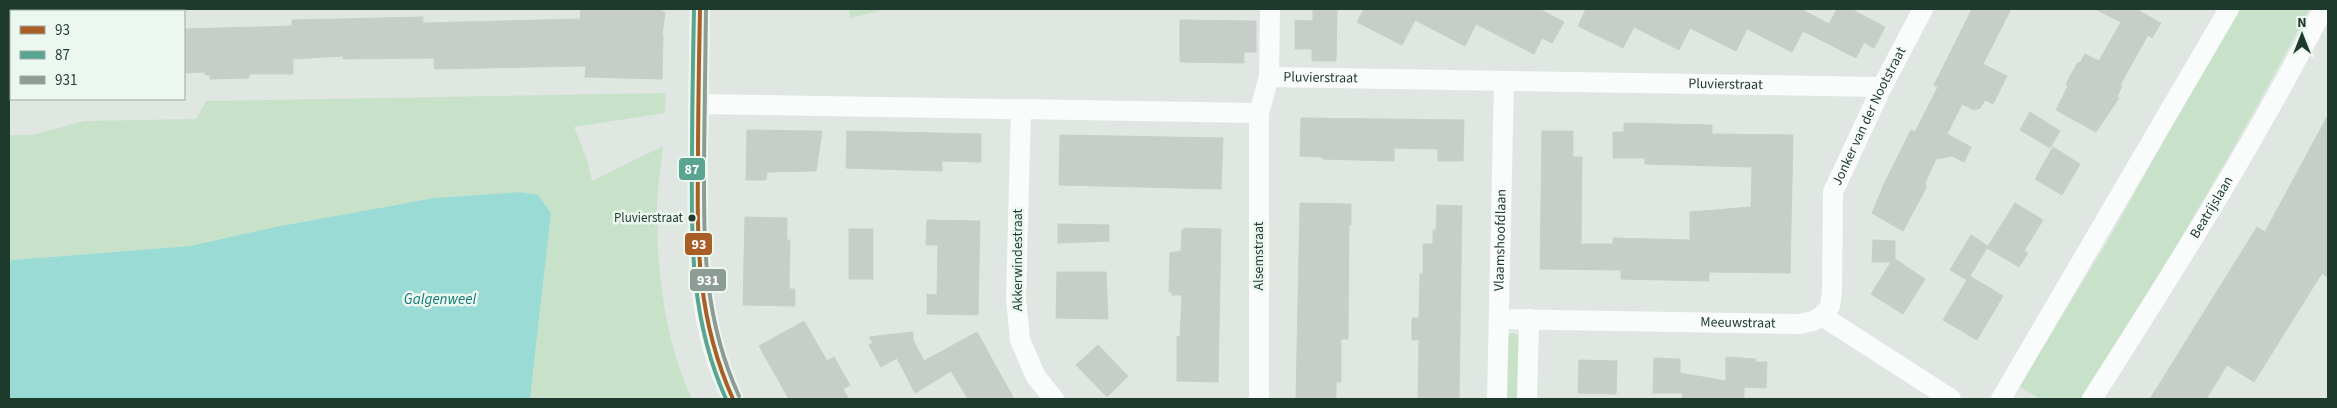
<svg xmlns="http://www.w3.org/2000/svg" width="2337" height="408" viewBox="0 0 2337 408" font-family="'Source Sans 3',sans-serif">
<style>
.green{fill:#c7e2c9}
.water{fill:#9bdbd5}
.building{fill:#c7cec9;stroke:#c8cfcb}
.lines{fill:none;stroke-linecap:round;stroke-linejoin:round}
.minor{stroke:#fafbfb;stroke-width:20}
.bus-1-casing{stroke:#ecf7ef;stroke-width:8}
.bus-2-casing{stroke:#ecf7ef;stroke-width:8}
.bus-3-casing{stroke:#ecf7ef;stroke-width:8}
.bus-1{stroke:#a85e24;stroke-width:4}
.bus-2{stroke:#5aa592;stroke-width:4}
.bus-3{stroke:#8e9c96;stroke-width:4}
.bus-dot{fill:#1d3a2c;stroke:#ecf7ef;stroke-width:2}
.labels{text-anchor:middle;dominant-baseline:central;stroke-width:5;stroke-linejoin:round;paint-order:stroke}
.bus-label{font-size:13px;fill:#1d3a2c;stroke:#ecf7ef;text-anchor:end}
.street-label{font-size:14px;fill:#1d3a2c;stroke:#ecf7ef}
.water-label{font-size:15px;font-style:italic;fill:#127b74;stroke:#ecf7ef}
.line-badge{stroke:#ecf7ef;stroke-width:2}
.badge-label{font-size:14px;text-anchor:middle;font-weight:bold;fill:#fff}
</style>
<rect width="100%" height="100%" fill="#e0e6e2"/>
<g class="green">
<path d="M849,9H886L850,18Z"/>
<path d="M2237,9H2309C2240,142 2162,271 2083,399H2040L2019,386L2108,241Z"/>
<path d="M666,93L665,113L574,127L587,159L592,181L663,146C661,167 657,189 657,211C657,273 665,342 692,399H530L551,213L538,195L519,192L434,198L275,227L190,246L12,260L9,262V135H32L84,121L196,119L206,101Z"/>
<path d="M1513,333L1518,335L1519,340L1518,399H1506L1507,339L1509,334Z"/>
</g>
<path class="water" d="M519,192L538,195L551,213L530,399H9V262L12,260L190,246L275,227L434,198Z"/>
<g class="building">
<path d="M581,9H662V12H665L662,35H663L662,79L585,77L586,66L435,69L434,58L343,59V56L293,59V74H249V78L210,79V75H205V72L184,73V29L292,26V20L335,19L423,17V23L580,19Z"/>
<path d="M1313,9H1337L1336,61H1312V49H1295V20L1313,21Z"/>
<path d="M1364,9H1539L1564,22L1552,43L1542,38L1534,54L1476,24L1465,46L1415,20L1402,45L1357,22Z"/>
<path d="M1586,9H1801L1829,24L1837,9H1851L1885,27L1874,48L1864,42L1856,58L1803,31L1792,52L1747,29L1736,51L1690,28L1679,50L1634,27L1623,48L1578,26Z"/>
<path d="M1972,9H2011L1983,64L2007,76L1993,104L1985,100L1980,108L1974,110L1962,104L1947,134L1971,147L1964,162L1952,156L1936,159L1925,183L1926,188L1903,231L1872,213L1884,184L1911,130L1915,132L1938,87L1934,85Z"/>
<path d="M2095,9H2136L2161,23L2152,38L2148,35L2120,85L2122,86L2117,97L2119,98L2096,132L2056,110L2068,86L2066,84L2078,62L2080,63L2085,54L2099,61L2121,22Z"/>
<path d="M1180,20L1256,21V52H1244V63L1180,62Z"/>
<path d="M2030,112L2060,131L2050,148L2020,130Z"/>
<path d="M2328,115V277L2322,273L2254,382L2227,365L2206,399H2150L2257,227L2265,232Z"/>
<path d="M1301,118L1464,120L1463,161H1438V149L1394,148V161L1322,159V157L1300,156Z"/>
<path d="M1624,123L1712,125V134L1793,135L1790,273L1709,272V281L1621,279V270L1540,269L1542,131H1573V157H1582L1581,244H1613V238L1690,240V212L1751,207L1752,167L1645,164V158H1613V132H1624Z"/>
<path d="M747,130L822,131L816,171L767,172L766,180H746Z"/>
<path d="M847,131L981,134V162L942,161V171L846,168Z"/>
<path d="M1060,135L1223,138L1221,189L1059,185Z"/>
<path d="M2053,147L2080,164L2062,195L2035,179Z"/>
<path d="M1300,203L1351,204V225H1349L1348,339H1341V382H1336V399H1296Z"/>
<path d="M2015,203L2043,220L2024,251L2028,253L2019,267L1987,248L1970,276L2003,296L1977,340L1943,320L1967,280L1950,270L1971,235L1988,246Z"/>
<path d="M1437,205L1462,206L1459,399H1418L1419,340H1412V318H1419L1420,274H1423V244H1433V230H1436Z"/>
<path d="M745,217L787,218V240H790L789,289H795V306L743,305Z"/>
<path d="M927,220L980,221L978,315L927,314V294L937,295L938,245H926Z"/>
<path d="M1058,224L1109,225V241L1058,243Z"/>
<path d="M1186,228L1221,229L1218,382L1177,381V336L1180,337L1182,295H1172V292H1169L1170,253L1181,251L1182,230Z"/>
<rect x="849" y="229" width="24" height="50"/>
<path d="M1873,240L1895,241V259L1925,279L1903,314L1871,294L1891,262H1872Z"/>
<path d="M1057,272H1106L1108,319L1056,318Z"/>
<path d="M804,321L827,361L834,357L850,385L843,389L849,399H789L759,346Z"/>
<path d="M913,332V340L924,361L977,332L1014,399H968L951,371L915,393L897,358L881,367L869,345L873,343L869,337Z"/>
<path d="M1098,345L1128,376L1107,397L1076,365Z"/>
<path d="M1726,357L1756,359L1755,362H1767L1766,388L1744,387V399H1682L1683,393H1653L1654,358L1680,359V373L1726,381Z"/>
<path d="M1579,360L1617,361L1616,394L1578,393Z"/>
</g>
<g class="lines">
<g class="minor">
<path d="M700,9C699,59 698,110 698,161C697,240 695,327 733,399"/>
<path d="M1269,77L1270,9"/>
<path id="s1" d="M698,104L1259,113L1269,77L1882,87"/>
<path d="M1021,110L1016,298L1020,340L1036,377L1054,399"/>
<path d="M1259,113V399"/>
<path id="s2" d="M1822,316L1830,306L1832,292L1833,192L1882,87L1923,9"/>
<path id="s3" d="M1499,319L1799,324L1813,321L1822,316L1951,399"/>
<path id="s4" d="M1497,399L1504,81"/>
<path d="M1527,399L1529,319"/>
<path d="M2001,399L2229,9"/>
<path id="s5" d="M2092,399C2173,272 2255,143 2323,9"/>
</g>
<defs>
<path id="bus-1" d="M700,9C699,60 698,110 698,161C697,247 697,319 733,399"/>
<path id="bus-2" d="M694,9C693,60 692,110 692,161C691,245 691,321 726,399"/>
<path id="bus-3" d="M706,9C705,60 705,111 704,161C704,246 703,317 739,396"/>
</defs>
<use href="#bus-1" class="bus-1-casing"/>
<use href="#bus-2" class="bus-2-casing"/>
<use href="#bus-3" class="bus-3-casing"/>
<use href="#bus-1" class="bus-1"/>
<use href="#bus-2" class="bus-2"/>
<use href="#bus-3" class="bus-3"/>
</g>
<circle class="bus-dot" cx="692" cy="218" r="4.5"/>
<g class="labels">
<g class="bus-label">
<text x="683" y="218">Pluvierstraat</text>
</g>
<g class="street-label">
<text stroke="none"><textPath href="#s1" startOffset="650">Pluvierstraat</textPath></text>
<text stroke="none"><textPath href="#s1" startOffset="1055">Pluvierstraat</textPath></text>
<text stroke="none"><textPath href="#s2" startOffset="211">Jonker van der Nootstraat</textPath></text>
<text stroke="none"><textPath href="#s5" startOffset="226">Beatrijslaan</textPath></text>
<text stroke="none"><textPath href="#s4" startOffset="159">Vlaamshoofdlaan</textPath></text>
<text transform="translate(1259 256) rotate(-90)">Alsemstraat</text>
<text transform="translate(1018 260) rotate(-90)">Akkerwindestraat</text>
<text stroke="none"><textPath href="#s3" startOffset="239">Meeuwstraat</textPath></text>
</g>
<g class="water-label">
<text x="440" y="299">Galgenweel</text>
</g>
</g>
<g class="line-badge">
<rect x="678" y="157" width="28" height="24" rx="5" fill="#5aa592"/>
<rect x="684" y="232" width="29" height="24" rx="5" fill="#a85e24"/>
<rect x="689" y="268" width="38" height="24" rx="5" fill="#8e9c96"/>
</g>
<g class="badge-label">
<text x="692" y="174">87</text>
<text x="699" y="249">93</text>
<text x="708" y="285">931</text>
</g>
<rect width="2337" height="408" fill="none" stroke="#1d3a2c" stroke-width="20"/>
<rect x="10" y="10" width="175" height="90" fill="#ecf7ef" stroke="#99aba1"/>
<rect x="20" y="26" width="25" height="8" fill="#a85e24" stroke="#99aba1"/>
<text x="55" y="35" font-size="15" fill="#1d3a2c">93</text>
<rect x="20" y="51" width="25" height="8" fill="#5aa592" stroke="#99aba1"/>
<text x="55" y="60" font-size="15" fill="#1d3a2c">87</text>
<rect x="20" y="76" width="25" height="8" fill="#8e9c96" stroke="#99aba1"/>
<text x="55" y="85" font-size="15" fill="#1d3a2c">931</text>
<g transform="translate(2302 35)" stroke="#ecf7ef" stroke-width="4" paint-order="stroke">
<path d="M0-4L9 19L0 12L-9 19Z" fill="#1d3a2c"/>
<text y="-8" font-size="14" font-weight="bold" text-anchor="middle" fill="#1d3a2c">N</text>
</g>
</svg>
